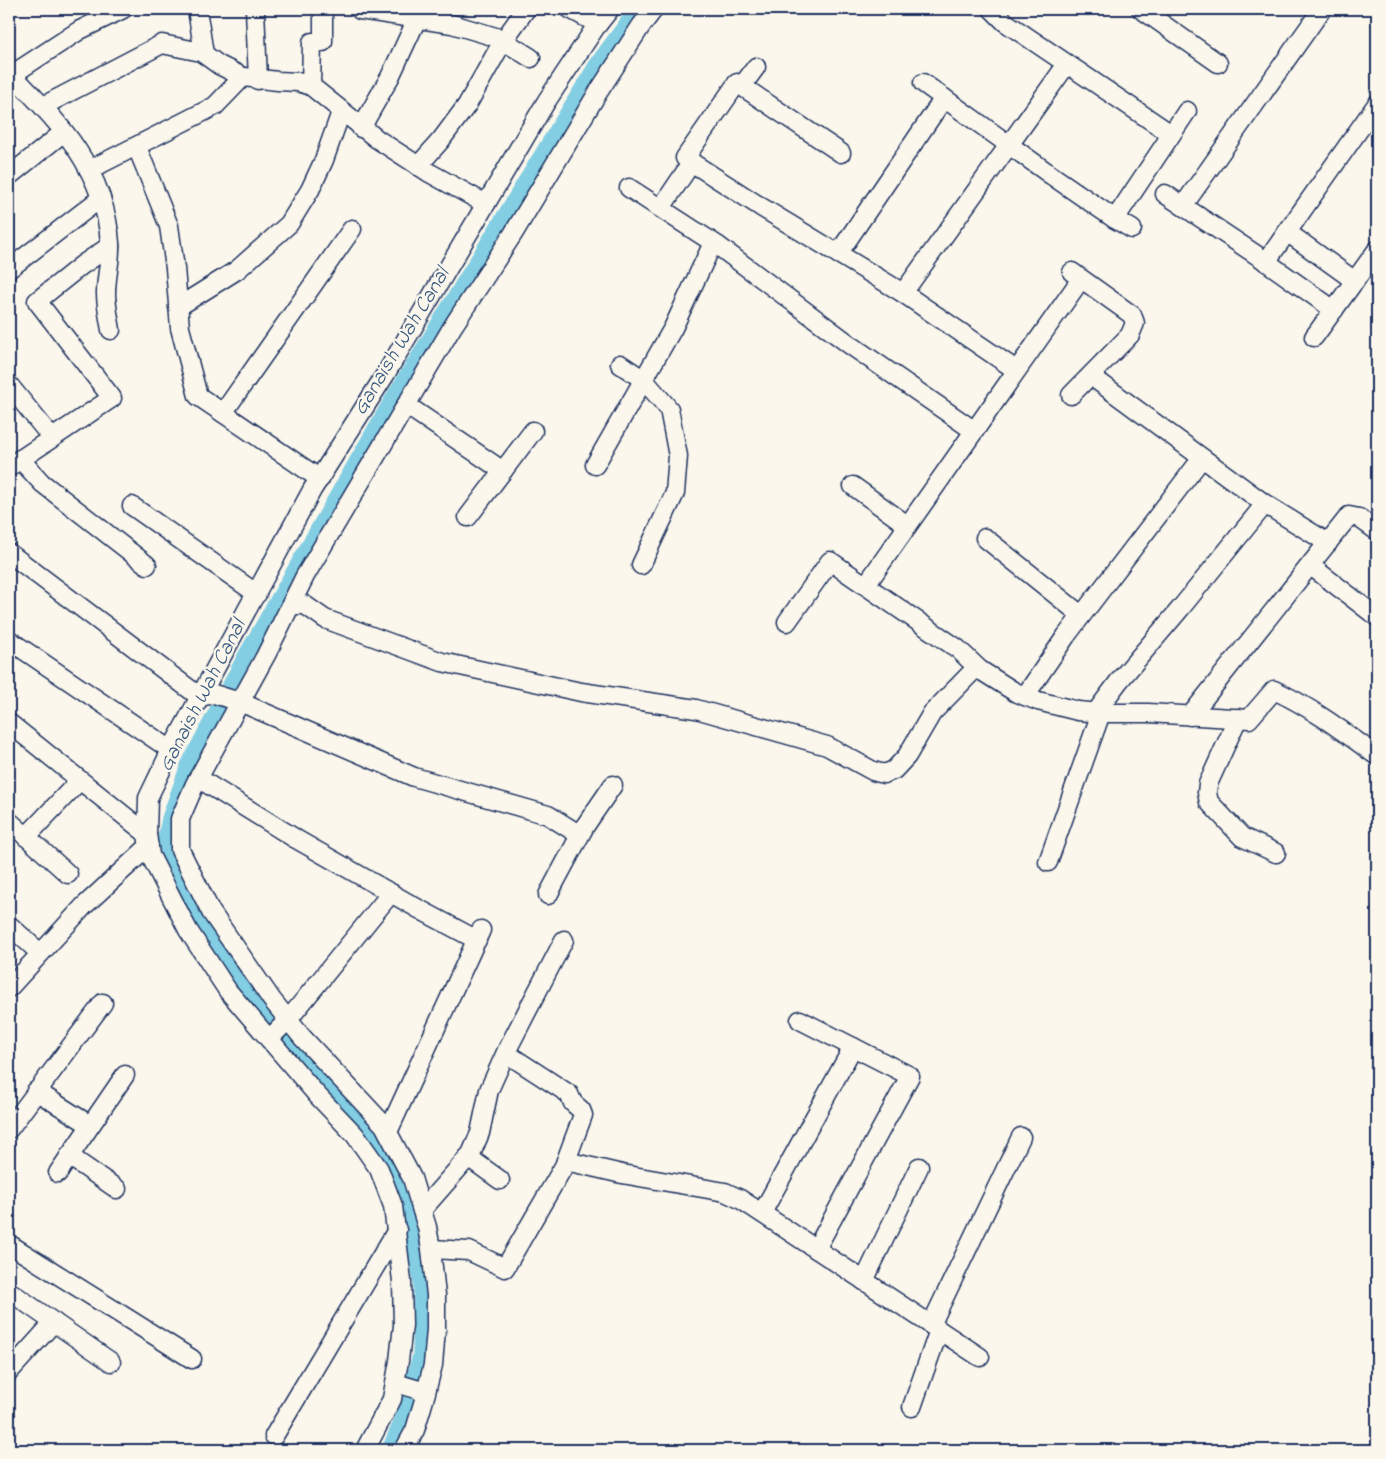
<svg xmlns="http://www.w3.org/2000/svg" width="1386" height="1459" viewBox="0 0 1386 1459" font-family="'Indie Flower',sans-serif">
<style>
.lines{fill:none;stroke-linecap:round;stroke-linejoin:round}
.canal{stroke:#83cee3;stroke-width:15}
.minor-casing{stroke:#1b2f5e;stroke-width:21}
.minor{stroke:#fbf7ec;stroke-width:18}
.labels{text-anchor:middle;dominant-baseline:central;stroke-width:4.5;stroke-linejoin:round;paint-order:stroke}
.water-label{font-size:21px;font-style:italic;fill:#35577f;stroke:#fbf7ec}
</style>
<rect width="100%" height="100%" fill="#fbf7ec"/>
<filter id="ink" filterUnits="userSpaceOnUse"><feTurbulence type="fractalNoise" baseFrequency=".02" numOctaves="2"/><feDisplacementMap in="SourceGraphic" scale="10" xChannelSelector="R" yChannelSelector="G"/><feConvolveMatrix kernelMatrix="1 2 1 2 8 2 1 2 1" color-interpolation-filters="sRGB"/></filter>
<g filter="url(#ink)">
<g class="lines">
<path class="canal" d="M389,1450L403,1417L420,1355L421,1282L409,1213L383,1152L371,1133L321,1080L266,1019L239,979L184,895L169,863L165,838L169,818L188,765L245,656L388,406L598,62L637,9"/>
<defs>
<g id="minor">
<path d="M197,9L204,54"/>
<path d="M255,9L258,80"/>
<path d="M570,9L598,24"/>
<path d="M992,9L1005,22L1171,134"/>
<path d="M1141,9L1218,63"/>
<path d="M360,10L452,24L499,38L531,58"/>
<path d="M11,74C60,122 105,171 110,243C111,260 106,276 106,293C106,305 109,318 111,330"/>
<path d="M9,75L16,72L80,30L123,9"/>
<path d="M923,83L1051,175L1115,219L1132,229"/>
<path d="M311,86L312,42H323V9"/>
<path d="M742,86L756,67"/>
<path d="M43,106L162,44L201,52L219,65L243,77L278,81L298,82L311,86L377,139L428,172L486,204"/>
<path d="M361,128L390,77L417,19"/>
<path d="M137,147L169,226L175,268L180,328L198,396L320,479"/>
<path d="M841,153L737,83L685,158L761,207L903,293L1016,370"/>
<path d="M418,166L441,140L467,105L503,41L526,9"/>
<path d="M89,170L215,106L243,77"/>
<path d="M9,176L64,132"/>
<path d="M629,188L717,245L849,344L973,430"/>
<path d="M1165,194L1261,258L1334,310"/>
<path d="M1183,206L1322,9"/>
<path d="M661,208L692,162"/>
<path d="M1115,219L1187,111"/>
<path d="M1287,232L1355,281"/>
<path d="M838,254L944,98"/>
<path d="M1266,262L1377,104"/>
<path d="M9,269L101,198"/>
<path d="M903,293L1067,64"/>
<path d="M178,307L237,270L289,224L310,190L324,160L341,112"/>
<path d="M1314,337L1377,250"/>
<path d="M620,364L644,380L669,409L678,456L675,493L641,565"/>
<path d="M1091,376L1265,504L1328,543"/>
<path d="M9,385L52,438"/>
<path d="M1071,395L1130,335L1135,323L1132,315L1072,272"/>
<path d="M406,405L503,471"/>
<path d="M223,413L352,229"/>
<path d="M20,459L42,483L147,565"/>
<path d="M595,465L673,328L713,243"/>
<path d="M9,467L112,398L37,301L82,265L110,246"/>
<path d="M853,486L907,525"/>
<path d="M132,506L257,594"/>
<path d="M468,517L533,431"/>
<path d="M985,538L1081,615"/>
<path d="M9,553L200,697L214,694L240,702L414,777L548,815L580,835"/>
<path d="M1311,566L1377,617"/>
<path d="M866,585L1081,279"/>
<path d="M292,605H305L325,619L442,662L581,692L696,709L827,746L873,771L884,774L894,770L907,756L932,713L973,671L980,670"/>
<path d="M787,622L830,561L958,649L980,670L1015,692L1038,701L1078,711L1101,713H1148L1249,719L1274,690C1311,707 1344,732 1377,756"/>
<path d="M9,640L171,750"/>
<path d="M1025,696L1066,636L1202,458"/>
<path d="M1096,712L1119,681L1180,609L1265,504"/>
<path d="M1190,716L1349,516L1359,518L1377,531"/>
<path d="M1238,718L1208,784L1207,793L1209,802L1242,837L1276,853"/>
<path d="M9,723L147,834"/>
<path d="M198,778L296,839L417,908L477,940"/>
<path d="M9,821L68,874"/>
<path d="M26,837L80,780"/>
<path d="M1048,862L1101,713"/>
<path d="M548,895L585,826L613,785"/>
<path d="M9,925L40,953"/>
<path d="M9,988L84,906L149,846"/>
<path d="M800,1020L910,1076L816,1249"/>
<path d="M269,1039L288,1020L391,893"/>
<path d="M36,1091L90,1125"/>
<path d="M9,1129L103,1003"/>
<path d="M388,1132L481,930"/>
<path d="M69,1156L117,1189"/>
<path d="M468,1157L500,1180"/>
<path d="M566,1161L622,1174L725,1192L740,1199L980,1357"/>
<path d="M58,1173L125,1075"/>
<path d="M422,1210L471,1154L480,1133L489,1090L507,1050L564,940"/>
<path d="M762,1213L853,1047"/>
<path d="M9,1244L192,1359"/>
<path d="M431,1249L469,1251L505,1268L564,1166L583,1115L581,1110L573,1103L569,1094L506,1053"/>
<path d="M864,1281L919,1167"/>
<path d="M9,1291L111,1362"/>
<path d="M931,1325L1021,1137"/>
<path d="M9,1372L54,1322"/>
<path d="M396,1383L426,1392"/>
<path d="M912,1407L939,1330"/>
<path d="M274,1436L397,1230"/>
<path d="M365,1450L392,1399L399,1361L403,1325L402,1281L393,1206L379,1169L355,1135L317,1095L228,991L188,930L150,855L147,834L148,798L171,750L312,490L385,375L546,102L595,28L610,9"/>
<path d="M404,1450L415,1430L424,1400L433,1365L436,1329V1295L431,1249L427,1227L412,1178L384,1125L302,1037L272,1000L211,912L180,850V819L195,784L266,655L305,576L453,326L513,234L597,94L641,26L654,9"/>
</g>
</defs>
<use href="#minor" class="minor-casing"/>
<use href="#minor" class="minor"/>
</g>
</g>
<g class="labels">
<g class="water-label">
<text transform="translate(402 342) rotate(-59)">Ganaish Wah Canal</text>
<text transform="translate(203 696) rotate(-63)">Ganaish Wah Canal</text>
</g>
</g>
<rect width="1386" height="1459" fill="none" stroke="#fbf7ec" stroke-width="30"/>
<rect x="15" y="15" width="1356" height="1429" fill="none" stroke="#1b2f5e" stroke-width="2" filter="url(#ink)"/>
</svg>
